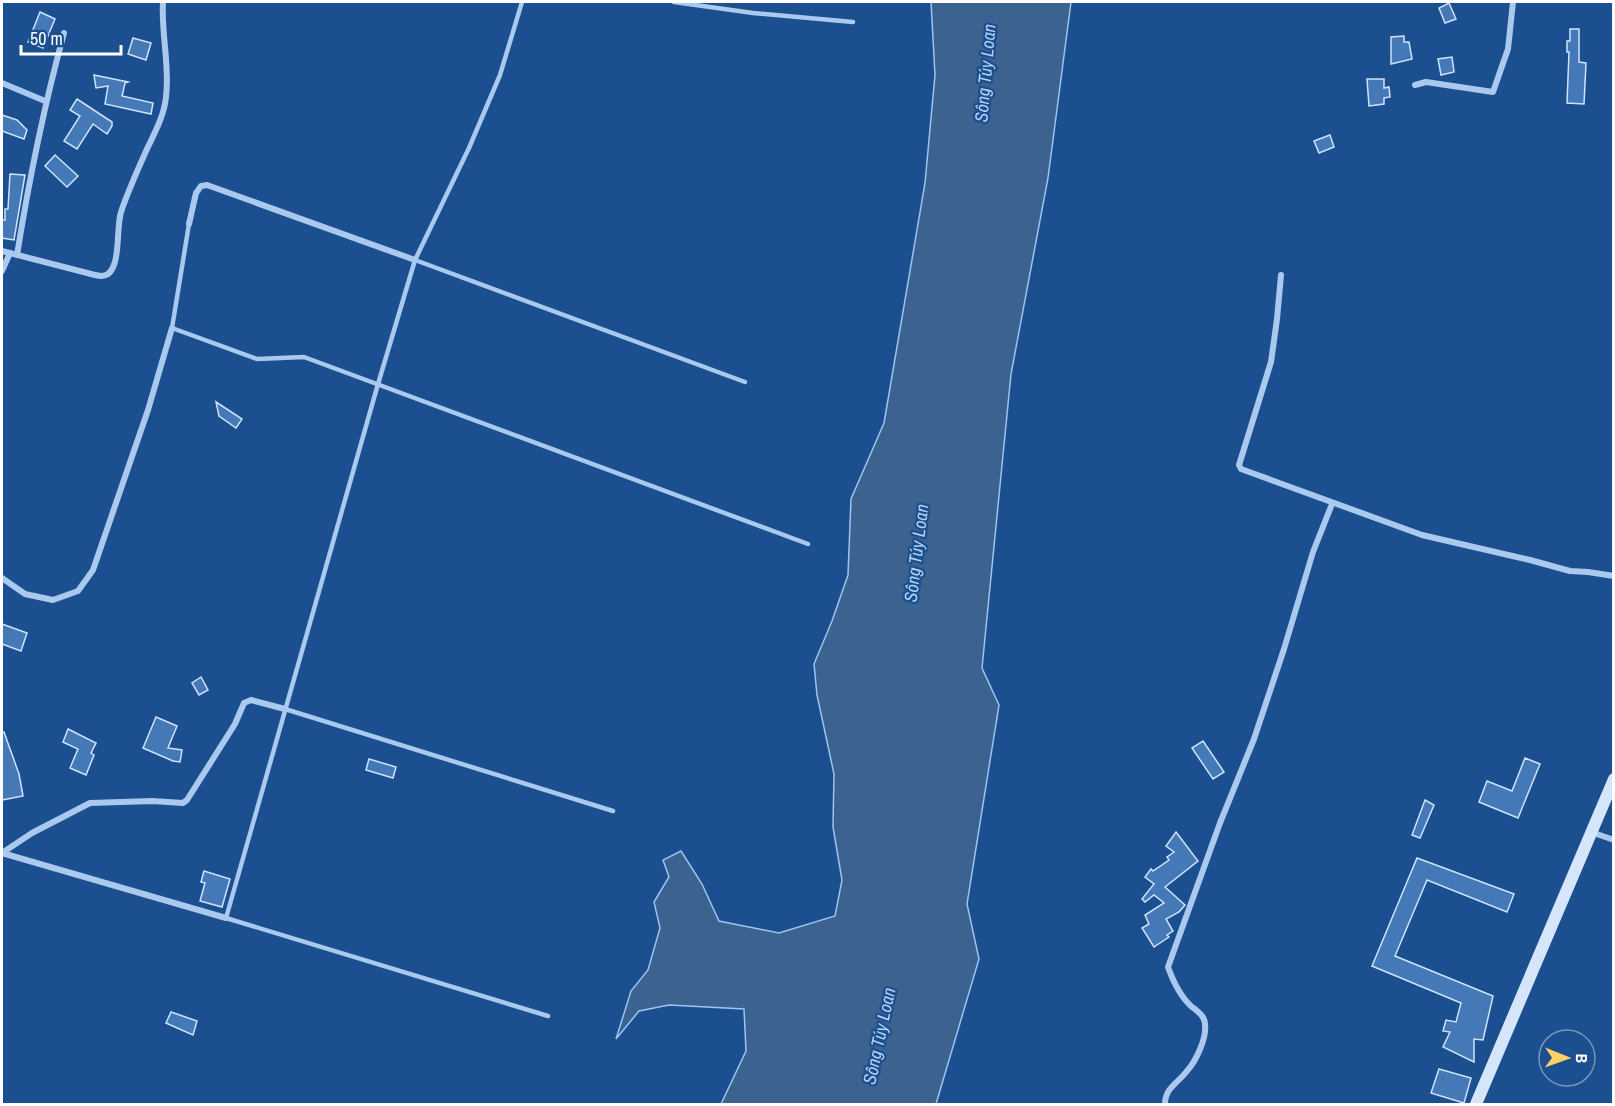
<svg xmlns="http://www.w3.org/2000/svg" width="1615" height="1106" viewBox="0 0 1615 1106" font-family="'Archivo Narrow',sans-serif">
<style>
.water{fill:#3c6290;stroke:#9cc4f0;stroke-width:1.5}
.building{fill:#4478b7;stroke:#cfe3fa;stroke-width:1.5}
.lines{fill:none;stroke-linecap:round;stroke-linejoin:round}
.lane{stroke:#a9c9ee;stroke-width:4.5}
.street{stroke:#a9c9ee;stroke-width:6}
.secondary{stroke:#d6e6fa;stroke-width:12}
.labels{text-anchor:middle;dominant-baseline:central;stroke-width:4.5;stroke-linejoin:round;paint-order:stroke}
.water-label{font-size:18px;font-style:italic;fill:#b5d3f5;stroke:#1b4f8f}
</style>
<rect width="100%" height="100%" fill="#1b4f8f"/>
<path class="water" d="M931,2H1071L1048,178L1011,374L982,668L999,705L967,904L979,959L936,1104H721L746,1051L744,1009L669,1005L639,1011L616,1039L631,991L648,970L660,928L654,902L669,877L663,860L681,851L702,884L719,921L779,933L835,916L842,880L833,827L834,774L817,695L814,664L832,621L848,575L851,499L884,423L925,183L935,75Z"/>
<g class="building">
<path d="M1449,3L1456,19L1445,23L1439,8Z"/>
<path d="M40,12L55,19L43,48L28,42Z"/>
<path d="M1570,29H1579V62L1586,63L1584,104L1567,103L1569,52H1567V41H1570Z"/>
<path d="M1404,36V42H1409L1412,59L1391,64V37Z"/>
<path d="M133,38L151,43L146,60L128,54Z"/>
<path d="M1452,57L1454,72L1441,75L1438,59Z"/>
<path d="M94,75L128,82L125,83L122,96L153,103L151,114L105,104L108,86L96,88Z"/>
<path d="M1367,79H1384V88L1389,87L1390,97L1384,98V104L1369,106Z"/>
<path d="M77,99L112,122V126L107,134L93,124L77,149L64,141L80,116L70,110Z"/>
<path d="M2,115L17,120L27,130L24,139L2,131Z"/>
<path d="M1330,135L1334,147L1319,153L1314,141Z"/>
<path d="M55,155L78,176L67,187L45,166Z"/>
<path d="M10,174L25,175L14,240L2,238V220H5V209H8Z"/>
<path d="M216,402L242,419L236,428L219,416Z"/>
<path d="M2,624L27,633L21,651L2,644Z"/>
<path d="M201,677L208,690L199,695L192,683Z"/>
<path d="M156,717L177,726L168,748L182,750L180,762L173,761L143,748Z"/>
<path d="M68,729L96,743L91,753L94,755L86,775L70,768L78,749L63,742Z"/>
<path d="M2,732H4L19,774L23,796L2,800Z"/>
<path d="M1203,741L1224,772L1213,779L1192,748Z"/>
<path d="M1525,758L1540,764L1518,818L1479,802L1487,781L1512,791Z"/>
<path d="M369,759L396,767L393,778L366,770Z"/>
<path d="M1425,800L1434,805L1420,838L1412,835Z"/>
<path d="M1176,832L1198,861L1165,887L1185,905L1179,912L1166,919L1173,931L1167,935L1169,937L1154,947L1142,928L1149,924L1145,915L1164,903L1154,895L1145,902L1142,899L1154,884L1145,877L1151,869L1153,871L1169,860L1167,857L1174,852L1166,846Z"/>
<path d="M1417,858L1514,894L1507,912L1427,880L1395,956L1493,996L1483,1040L1474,1039V1062L1443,1047L1450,1032L1443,1031L1446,1020L1456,1022L1461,1003L1372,966Z"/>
<path d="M204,871L230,879L222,907L200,901L205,883L201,882Z"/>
<path d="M171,1012L197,1021L193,1035L166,1023Z"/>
<path d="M1439,1069L1471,1078L1464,1103L1431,1093Z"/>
</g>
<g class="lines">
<g class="lane">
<path d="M522,2L500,75L469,148L415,260L378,384L226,918L548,1016"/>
<path d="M674,2L753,13L853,22"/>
<path d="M189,224L172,328L257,359L304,357L808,544"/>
<path d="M415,260L745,382"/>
<path d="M285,709L613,811"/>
</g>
<g class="street">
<path d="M2,83L45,101"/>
<path d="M1415,85L1426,82L1493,92L1508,49L1513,2"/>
<path d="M189,224L196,193L201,186L207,185L415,260"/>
<path d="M2,251L95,275C99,276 104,277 108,274C121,264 116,228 121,212C128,191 138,169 147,149C155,132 164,116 166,97C170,65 161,34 163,2"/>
<path d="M17,255C29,180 44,106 64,33"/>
<path d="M2,271L10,253"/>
<path d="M1281,275L1277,319L1271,362L1239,465L1241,469L1422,535L1530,560L1570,571L1588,572L1614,576"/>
<path d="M2,578L25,594L53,600L78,591L93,570L148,410L172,328"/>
<path d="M1591,832L1614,840"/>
<path d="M2,853L32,833L90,803L152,801L183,803L187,800L235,724L244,703L251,700L285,709"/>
<path d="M2,853L226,918"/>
<path d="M1165,1104C1165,1088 1178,1083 1187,1071C1196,1061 1207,1038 1205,1024C1205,1016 1197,1011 1191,1006C1180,996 1173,981 1168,967L1220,823L1254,739L1284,649L1313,552L1332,504"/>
</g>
<path class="secondary" d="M1476,1104L1614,779"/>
</g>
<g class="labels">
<g class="water-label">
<text transform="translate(985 73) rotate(-85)">Sông Túy Loan</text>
<text transform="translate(916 553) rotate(-83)">Sông Túy Loan</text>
<text transform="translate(879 1036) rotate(-78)">Sông Túy Loan</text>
</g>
</g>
<rect width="1615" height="1106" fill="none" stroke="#ffffff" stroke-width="6"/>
<g transform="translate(1567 1058) rotate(91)"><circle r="28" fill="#1b4f8f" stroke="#7695bc" stroke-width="1.5"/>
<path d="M0-4.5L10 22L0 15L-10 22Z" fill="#ffd166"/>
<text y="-9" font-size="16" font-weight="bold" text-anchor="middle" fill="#ffffff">B</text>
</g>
<path d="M21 45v9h100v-9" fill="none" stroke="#ffffff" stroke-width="3"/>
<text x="30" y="45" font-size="18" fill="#ffffff" stroke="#1b4f8f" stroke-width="4.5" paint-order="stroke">50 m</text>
</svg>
